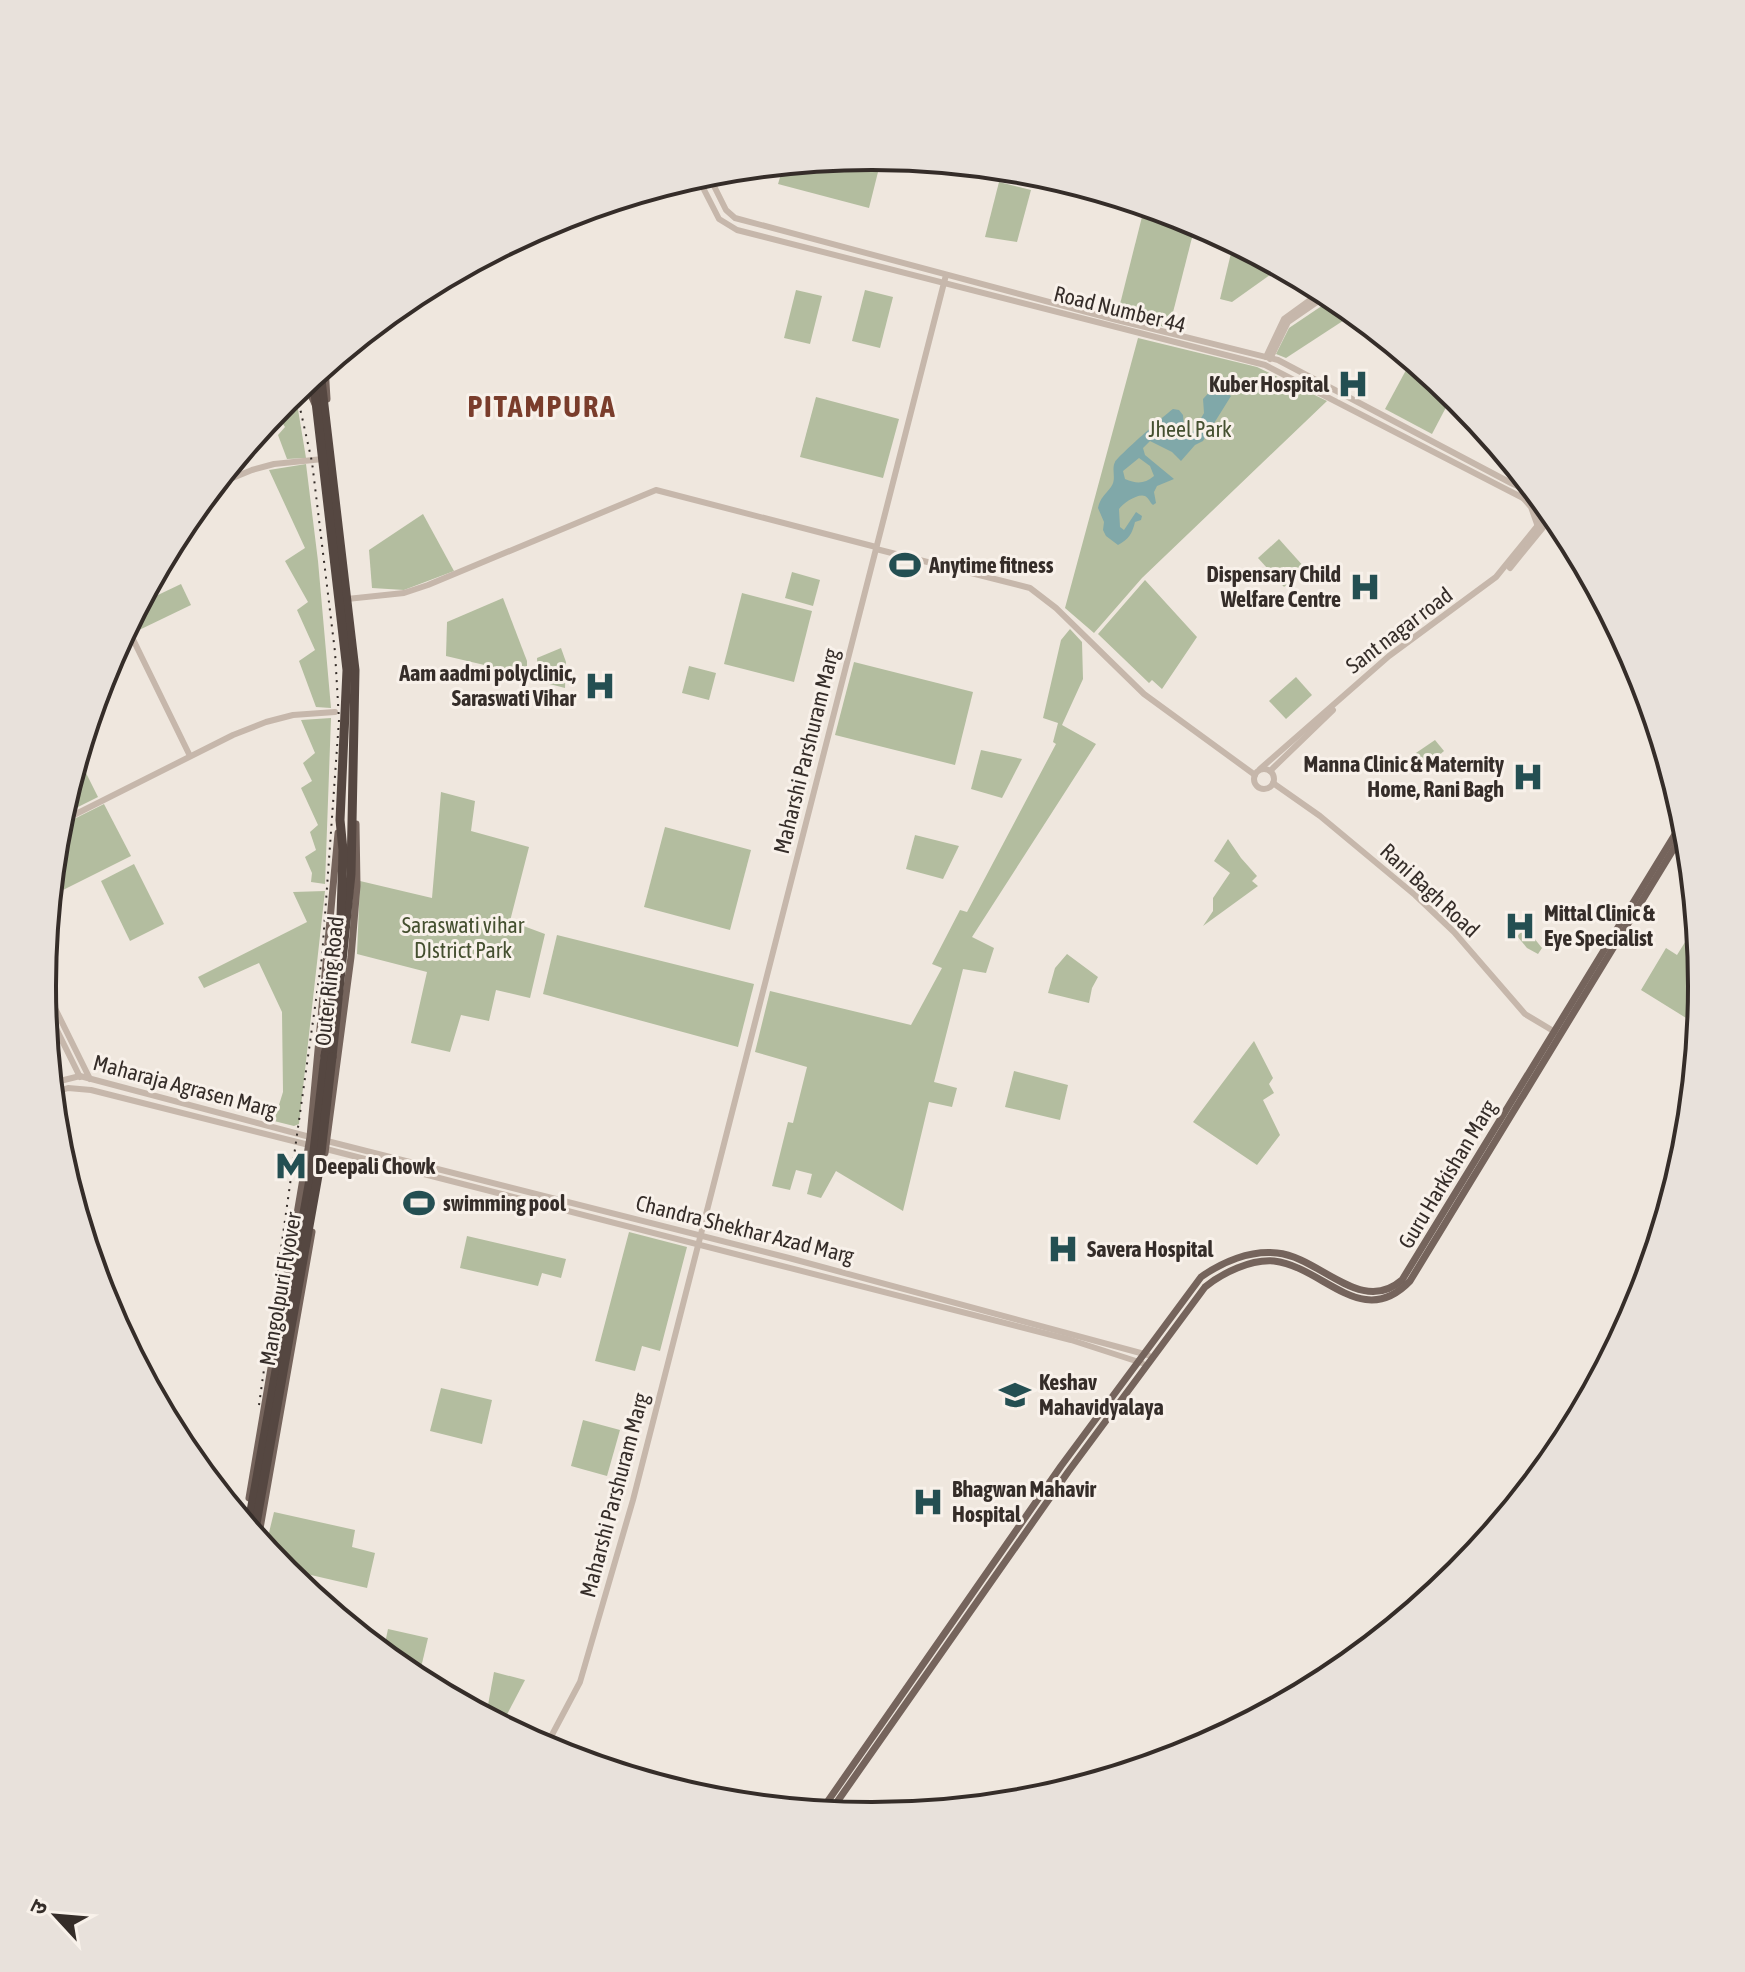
<svg xmlns="http://www.w3.org/2000/svg" width="1745" height="1972" viewBox="0 0 1745 1972" font-family="'Asap Condensed','Noto Sans Devanagari',sans-serif">
<style>
.green{fill:#b3bd9f}
.water{fill:#80a8a9;fill-rule:evenodd}
.lines{fill:none;stroke-linecap:round;stroke-linejoin:round}
.minor{stroke:#c6b7ab;stroke-width:6}
.major{stroke:#75645c;stroke-width:7}
.highway{stroke:#554741;stroke-width:9}
.rail{stroke:#352d29;stroke-width:2;stroke-dasharray:2 6;stroke-linecap:butt}
.highway-bridge{stroke:#554741;stroke-width:9}
.labels{text-anchor:middle;dominant-baseline:central;stroke-width:6;stroke-linejoin:round;paint-order:stroke}
.street-label{font-size:22px;fill:#352d29;stroke:#f8f1ea}
.poi-label{font-size:22px;font-weight:bold;fill:#352d29;stroke:#f8f1ea;text-anchor:start}
.park-label{font-size:22px;fill:#455030;stroke:#f8f1ea}
.district-label{font-size:30px;font-weight:bold;letter-spacing:2px;fill:#7a3d2c;stroke:#f8f1ea}
.rim{fill:none;stroke:#352d29;stroke-width:4}
</style>
<rect width="100%" height="100%" fill="#efe7de"/>
<g class="green">
<path d="M882,156L869,208L778,184L784,164Z"/>
<path d="M999,182L1031,190L1017,242L985,237Z"/>
<path d="M1145,205L1196,222L1169,328L1117,316Z"/>
<path d="M1232,249L1260,256L1281,267L1232,302L1220,299Z"/>
<path d="M796,290L822,296L810,344L784,338Z"/>
<path d="M865,290L893,297L880,348L852,341Z"/>
<path d="M1335,297L1355,313L1286,358L1276,354L1289,328Z"/>
<path d="M1138,338L1257,367L1327,401L1142,578L1094,633L1065,608Z"/>
<path d="M1412,359L1453,394L1432,434L1385,409Z"/>
<path d="M295,391L306,458L287,459L278,435L285,427L277,415L283,410L280,405Z"/>
<path d="M816,397L899,419L883,478L800,457Z"/>
<path d="M306,464L318,561L331,708L316,707L299,661L315,650L297,610L308,602L285,561L305,548L269,470Z"/>
<path d="M423,514L454,571L404,590L372,588L369,550Z"/>
<path d="M1279,539L1305,568L1284,587L1258,558Z"/>
<path d="M792,572L820,580L813,606L785,598Z"/>
<path d="M1145,580L1197,637L1162,689L1152,680L1149,683L1098,634Z"/>
<path d="M181,584L191,605L137,631L132,619L139,604Z"/>
<path d="M742,593L812,611L794,682L724,664Z"/>
<path d="M503,598L527,661V675L446,656L447,622Z"/>
<path d="M1070,629L1082,642L1083,679L1062,725L1096,744L972,937L994,948L986,973L963,969L934,1082L957,1088L952,1107L929,1102L903,1211L836,1171L821,1198L807,1194L812,1174L796,1170L790,1190L772,1186L788,1122L793,1123L807,1067L755,1052L770,991L911,1025L942,968L932,964L960,910L967,912L1056,744L1053,742L1058,723L1043,718L1061,640Z"/>
<path d="M561,648L566,662L565,688L538,681L537,658Z"/>
<path d="M854,662L973,692L955,765L835,735Z"/>
<path d="M689,666L716,673L709,700L682,693Z"/>
<path d="M1296,677L1312,695L1286,719L1269,701Z"/>
<path d="M331,718L325,884L311,882L312,873L305,857L316,850L310,832L318,825L301,788L312,781L303,763L315,753L301,720Z"/>
<path d="M1435,740L1444,751L1422,770L1413,755Z"/>
<path d="M981,750L1022,759L1002,798L971,789Z"/>
<path d="M78,757L98,797L68,812L64,804Z"/>
<path d="M441,792L475,801L471,831L529,847L510,921L545,934L530,998L496,990L489,1021L461,1015L450,1052L411,1043L427,972L357,954L360,881L432,898Z"/>
<path d="M104,804L131,856L51,896L58,827Z"/>
<path d="M665,827L751,850L730,930L644,907Z"/>
<path d="M915,835L959,846L943,879L906,869Z"/>
<path d="M1228,839L1241,858L1257,876L1252,881L1258,886L1203,926L1213,911V898L1230,873L1214,861Z"/>
<path d="M134,864L164,924L130,941L101,881Z"/>
<path d="M325,891L299,1124L294,1126L274,1121L283,1092L282,1012L259,963L204,988L198,977L307,922L293,892Z"/>
<path d="M1697,923L1702,974L1700,977L1703,986L1699,1026L1641,990L1666,948L1677,955Z"/>
<path d="M1526,928L1542,948L1538,954L1527,948L1517,936Z"/>
<path d="M557,935L754,984L738,1047L543,994Z"/>
<path d="M1067,954L1098,977L1092,988L1089,1003L1048,993L1055,968Z"/>
<path d="M1254,1041L1273,1078L1269,1084L1274,1093L1263,1100L1280,1135L1257,1165L1193,1122Z"/>
<path d="M1014,1071L1068,1085L1060,1120L1005,1107Z"/>
<path d="M629,1232L687,1247L660,1351L642,1346L635,1371L595,1361Z"/>
<path d="M467,1236L566,1259L561,1278L542,1273L538,1286L460,1268Z"/>
<path d="M441,1388L492,1400L482,1444L430,1431Z"/>
<path d="M583,1420L620,1430L607,1476L571,1466Z"/>
<path d="M274,1512L355,1530L352,1547L375,1553L367,1588L285,1569L286,1565L277,1563L265,1549Z"/>
<path d="M388,1629L428,1638L419,1676L406,1673L383,1653Z"/>
<path d="M494,1672L525,1680L502,1724L486,1716Z"/>
</g>
<path class="water" d="M1215,386L1231,396L1203,441L1195,445L1181,461L1172,452L1150,441L1143,448L1145,455L1174,479L1157,486L1154,492L1156,503L1153,505C1150,503 1149,498 1145,496C1138,493 1123,503 1119,509L1120,527L1124,530L1136,512L1142,516L1141,520L1135,522C1132,534 1129,539 1118,545L1106,536L1103,530L1104,522L1098,508C1100,498 1105,495 1111,487C1117,479 1111,470 1115,462C1118,456 1166,414 1173,409L1179,410L1183,415L1185,436L1190,437L1204,413L1203,399ZM1139,458L1150,466L1154,476C1144,484 1137,484 1125,479L1123,471Z"/>
<g class="lines">
<g class="minor">
<path d="M707,172L726,210L735,218L1113,319L1278,360L1511,483L1524,489L1533,488"/>
<path d="M697,176L719,219L737,230L1265,365L1523,498L1538,502"/>
<path d="M1266,357L1284,319L1324,290"/>
<path d="M1270,359L1288,322L1330,293"/>
<path d="M213,486L252,470L274,464L323,459"/>
<path d="M1538,494L1540,505L1552,511"/>
<path d="M1524,499L1531,507L1537,524"/>
<path d="M876,549L1030,588L1056,608L1144,694L1255,775"/>
<path d="M1510,568L1554,514"/>
<path d="M347,599L404,593L428,585L656,490L876,547"/>
<path d="M127,627L190,756"/>
<path d="M1260,769L1389,656L1496,577L1539,524L1543,513L1542,507"/>
<circle cx="1264" cy="779" r="10"/>
<path d="M1270,771L1333,710"/>
<path d="M1273,783L1320,816L1415,895L1454,932L1525,1014L1555,1032"/>
<path d="M58,823L233,735L266,722L293,715L335,712"/>
<path d="M42,982L90,1079"/>
<path d="M44,1004L80,1077"/>
<path d="M52,1083L80,1076L310,1137"/>
<path d="M53,1093L68,1088L91,1090L309,1145"/>
<path d="M327,1141L789,1258L1148,1355"/>
<path d="M326,1149L1071,1340L1142,1363"/>
<path d="M545,1748L580,1682L633,1500L946,275"/>
</g>
<g class="major">
<path d="M325,366L327,399"/>
<path d="M305,382L315,404"/>
<path d="M325,1153L351,957L357,886L356,824"/>
<path d="M249,1498L310,1137L338,833"/>
<path d="M258,1540L312,1232"/>
<path d="M821,1811L1061,1466L1201,1277C1222,1262 1250,1250 1277,1253C1320,1257 1361,1316 1402,1280L1685,818"/>
<path d="M830,1812L1068,1472L1205,1287C1222,1273 1251,1259 1274,1261C1324,1267 1362,1331 1410,1281L1687,827"/>
</g>
<g class="highway">
<path d="M320,371L355,670L351,874L332,1057"/>
<path d="M313,376L347,670L340,820L343,850L341,917L325,1056"/>
</g>
<path class="rail" d="M259,1405L322,957L339,720L335,652L312,462L296,390"/>
<g class="highway-bridge">
<path d="M248,1528L312,1168L325,1056"/>
<path d="M254,1535L319,1170L332,1057"/>
</g>
</g>
<defs>
<symbol id="hospital-bare" viewBox="-9 -9 18 18"><path d="M-5-5h3v3.5h4V-5h3V5h-3V1.5h-4V5h-3Z" fill="#244f52" stroke="#f8f1ea" stroke-width="2.5" paint-order="stroke"/></symbol>
<symbol id="stadium-bare" viewBox="-9 -9 18 18"><path d="M0-5a6.5 5 0 1 0 0 10a6.5 5 0 1 0 0-10ZM-3.5-1.8h7v3.6h-7Z" fill="#244f52" stroke="#f8f1ea" stroke-width="2.5" paint-order="stroke"/></symbol>
<symbol id="metro-bare" viewBox="-9 -9 18 18"><path d="M-5.5 5V-5H-3L0 0L3-5H5.5V5H3V-.5L0 4L-3-.5V5Z" fill="#244f52" stroke="#f8f1ea" stroke-width="2.5" paint-order="stroke"/></symbol>
<symbol id="university-bare" viewBox="-9 -9 18 18"><path d="M0-5L7-2L0 1L-7-2ZM-4 1L0 2.5L4 1V4Q0 6-4 4Z" fill="#244f52" stroke="#f8f1ea" stroke-width="2.5" paint-order="stroke"/></symbol>
</defs>
<g fill-rule="evenodd">
<use href="#hospital-bare" x="1331" y="362" width="44" height="44"/>
<use href="#stadium-bare" x="883" y="543" width="44" height="44"/>
<use href="#hospital-bare" x="1343" y="565" width="44" height="44"/>
<use href="#hospital-bare" x="578" y="664" width="44" height="44"/>
<use href="#hospital-bare" x="1506" y="755" width="44" height="44"/>
<use href="#hospital-bare" x="1498" y="904" width="44" height="44"/>
<use href="#metro-bare" x="269" y="1144" width="44" height="44"/>
<use href="#stadium-bare" x="397" y="1181" width="44" height="44"/>
<use href="#hospital-bare" x="1041" y="1227" width="44" height="44"/>
<use href="#university-bare" x="993" y="1373" width="44" height="44"/>
<use href="#hospital-bare" x="906" y="1480" width="44" height="44"/>
</g>
<g class="labels">
<g class="street-label">
<text transform="translate(1120 309) rotate(14)">Road Number 44</text>
<text transform="translate(1399 630) rotate(-37)">Sant nagar road</text>
<text transform="translate(806 751) rotate(-76)">Maharshi Parshuram Marg</text>
<text transform="translate(1430 890) rotate(43)">Rani Bagh Road</text>
<text transform="translate(329 981) rotate(-84)">Outer Ring Road</text>
<text transform="translate(185 1086) rotate(15)">Maharaja Agrasen Marg</text>
<text transform="translate(1447 1174) rotate(-59)">Guru Harkishan Marg</text>
<text transform="translate(745 1229) rotate(14)">Chandra Shekhar Azad Marg</text>
<text transform="translate(280 1289) rotate(-80)">Mangolpuri Flyover</text>
<text transform="translate(614 1495) rotate(-75)">Maharshi Parshuram Marg</text>
</g>
<g class="poi-label">
<text x="1329" y="384" text-anchor="end">Kuber Hospital</text>
<text x="929" y="565">Anytime fitness</text>
<text x="1341" y="574" text-anchor="end">Dispensary Child<tspan x="1341" dy="25">Welfare Centre</tspan></text>
<text x="576" y="673" text-anchor="end">Aam aadmi polyclinic,<tspan x="576" dy="25">Saraswati Vihar</tspan></text>
<text x="1504" y="764" text-anchor="end">Manna Clinic &amp; Maternity<tspan x="1504" dy="25">Home, Rani Bagh</tspan></text>
<text x="1544" y="913">Mittal Clinic &amp;<tspan x="1544" dy="25">Eye Specialist</tspan></text>
<text x="315" y="1166">Deepali Chowk</text>
<text x="443" y="1203">swimming pool</text>
<text x="1087" y="1249">Savera Hospital</text>
<text x="1039" y="1382">Keshav<tspan x="1039" dy="25">Mahavidyalaya</tspan></text>
<text x="952" y="1489">Bhagwan Mahavir<tspan x="952" dy="25">Hospital</tspan></text>
</g>
<g class="park-label">
<text x="1190" y="429">Jheel Park</text>
<text x="463" y="925">Saraswati vihar<tspan x="463" dy="25">DIstrict Park</tspan></text>
</g>
<g class="district-label">
<text x="542" y="406">PITAMPURA</text>
</g>
</g>
<path d="M0 0H1745V1972H0ZM56 986a816 816 0 1 1 1632 0a816 816 0 1 1-1632 0Z" fill="#e8e1db" fill-rule="evenodd"/>
<path class="rim" d="M56 986a816 816 0 1 1 1632 0a816 816 0 1 1-1632 0Z"/>
<g transform="translate(56 1916) rotate(296)" stroke="#f8f1ea" stroke-width="6" paint-order="stroke">
<path d="M0-6L14 30L0 20L-14 30Z" fill="#352d29"/>
<text y="-12" font-size="22" font-weight="bold" text-anchor="middle" fill="#352d29">उ</text>
</g>
</svg>
